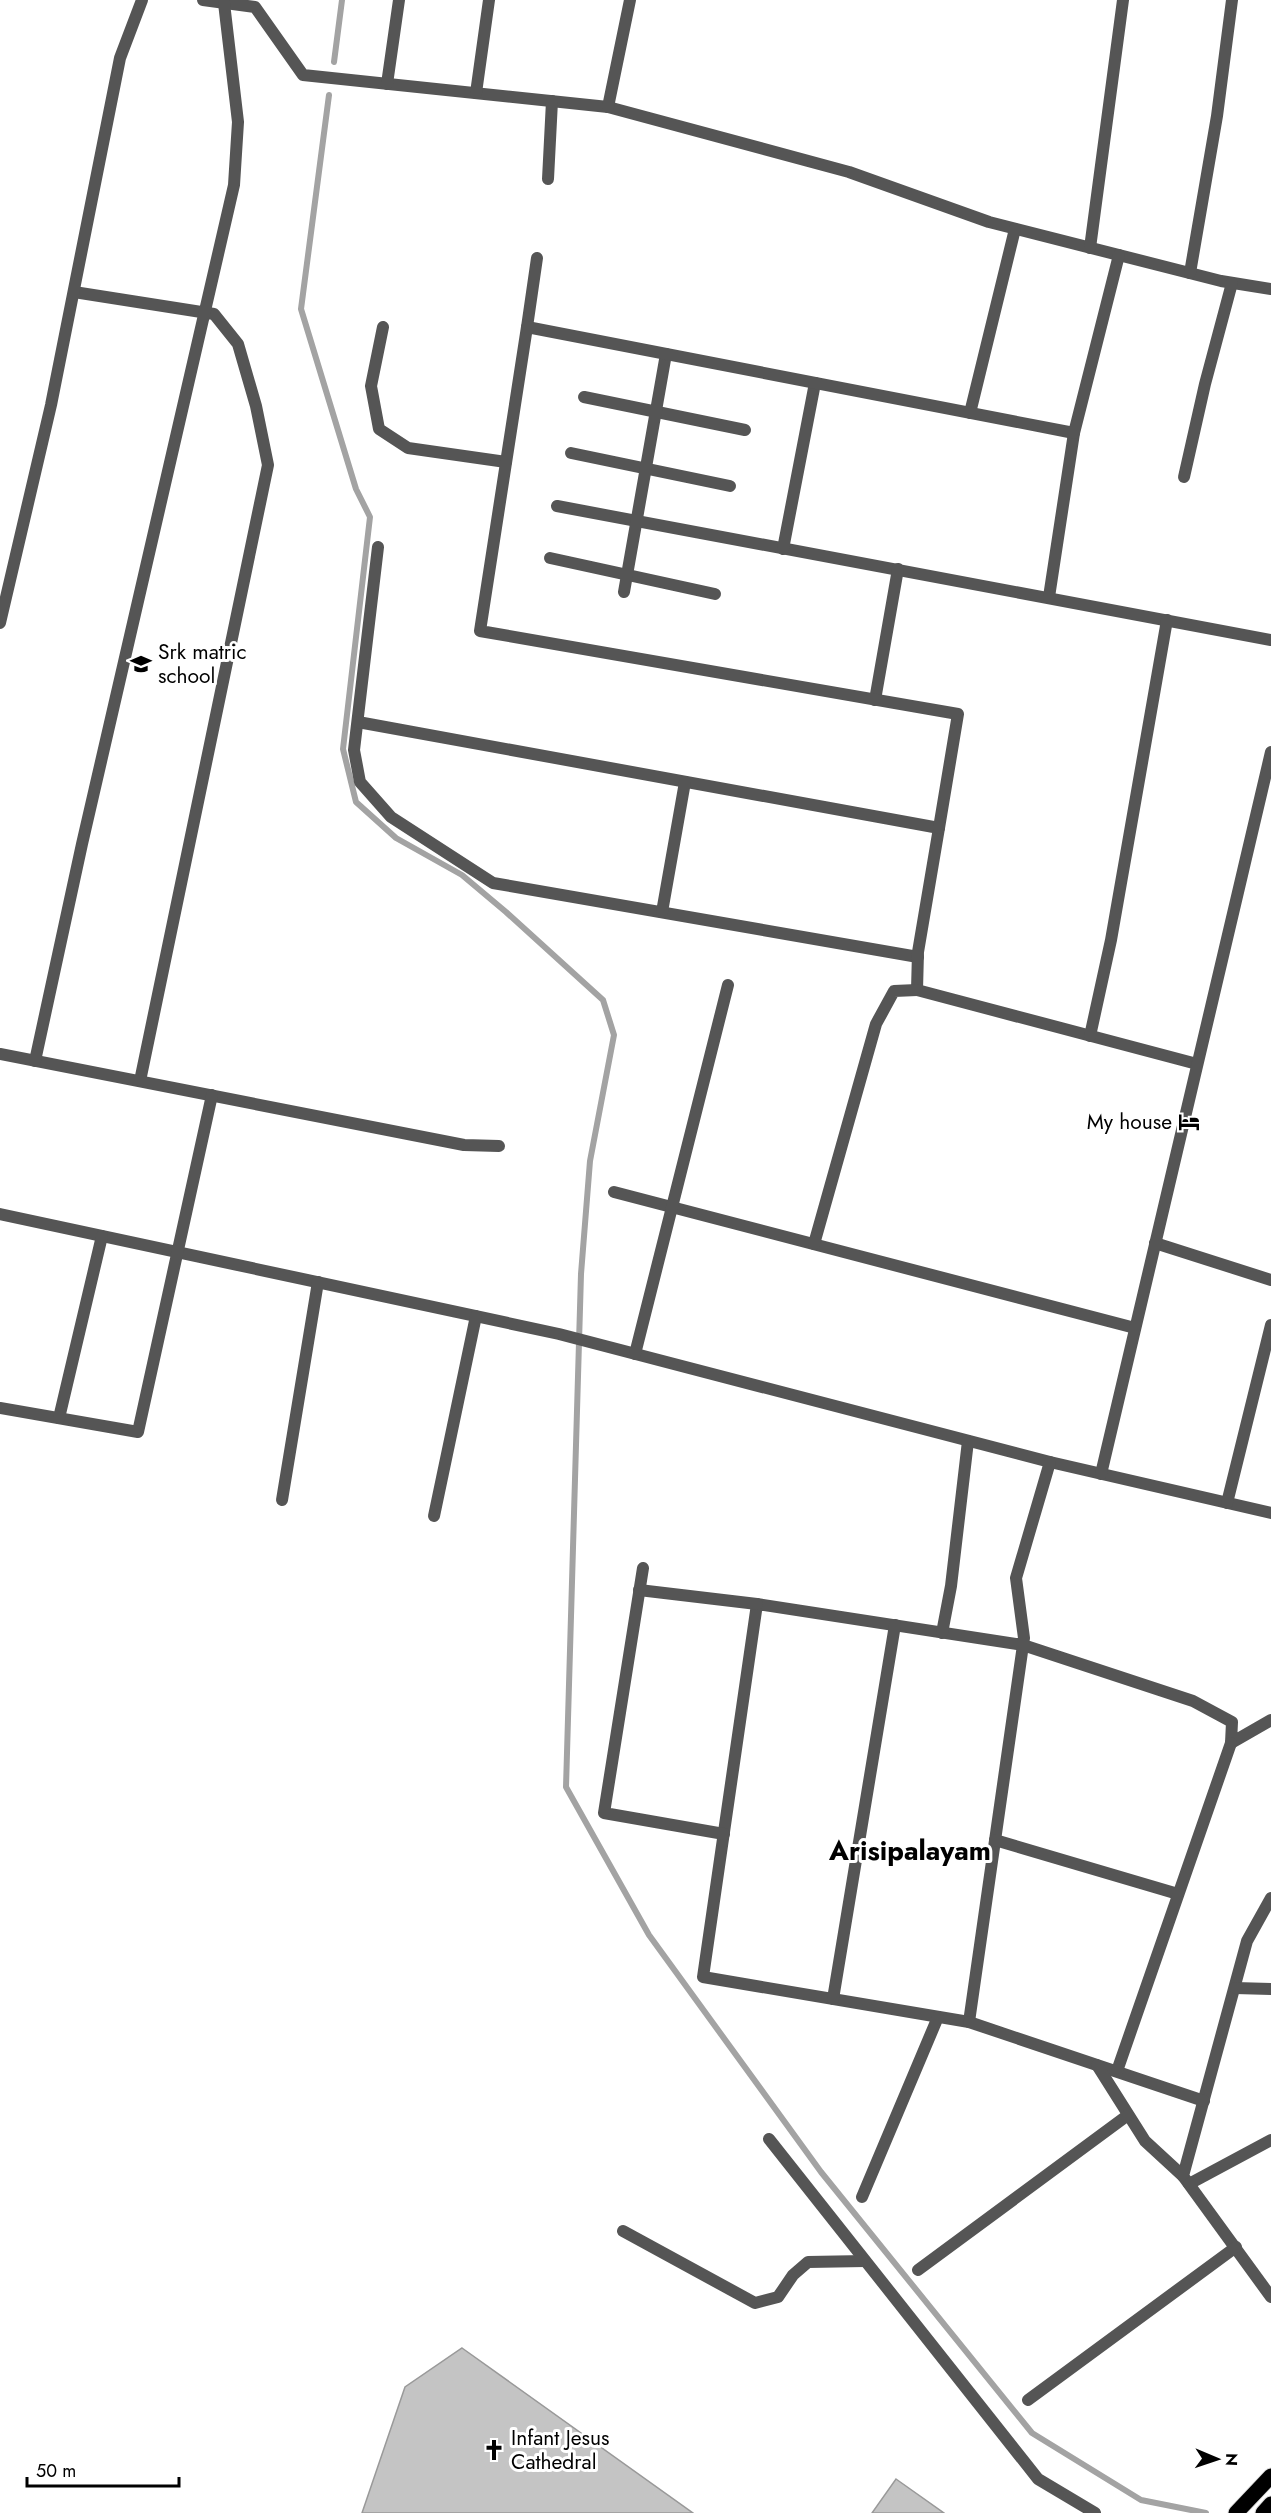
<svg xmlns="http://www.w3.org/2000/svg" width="1271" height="2513" viewBox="0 0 1271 2513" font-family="Jost,sans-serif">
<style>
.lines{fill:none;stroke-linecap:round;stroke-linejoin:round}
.stream{stroke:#a3a3a3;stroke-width:6}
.building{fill:#c4c4c4;stroke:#999;stroke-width:1.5}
.primary-casing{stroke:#dbdbdb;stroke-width:17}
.street{stroke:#555;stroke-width:12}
.primary{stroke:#000;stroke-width:15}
.labels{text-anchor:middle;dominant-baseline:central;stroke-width:6;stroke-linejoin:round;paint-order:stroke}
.poi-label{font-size:21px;fill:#000;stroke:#fff;text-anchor:start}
.district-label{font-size:27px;font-weight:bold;fill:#000;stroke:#fff}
</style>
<rect width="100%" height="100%" fill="#fff"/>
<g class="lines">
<g class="stream">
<path d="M334,62L342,0"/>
<path d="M329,95L301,309L356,489L370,517L343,749L356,802L396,838L462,875L506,912L603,1000L614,1035L590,1161L581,1274L566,1787L649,1935L821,2172L1032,2433L1141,2500L1206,2513"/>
</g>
</g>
<g class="building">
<path d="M462,2348L693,2513H362L405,2387Z"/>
<path d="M896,2479L944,2513H872Z"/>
</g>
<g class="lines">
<defs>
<g id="primary">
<path d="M1236,2513L1271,2476"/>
<path d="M1263,2513L1271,2504"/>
</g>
</defs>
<use href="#primary" class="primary-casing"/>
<g class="street">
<path d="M203,0L255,7L303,75L608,107L849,172L989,222L1221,281L1271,289"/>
<path d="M387,84L399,0"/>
<path d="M476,93L489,0"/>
<path d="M608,107L630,0"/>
<path d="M548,179L552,101"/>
<path d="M1090,248L1123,0"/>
<path d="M1190,273L1217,116L1232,0"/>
<path d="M74,292L214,314L238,344L256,406L268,465L140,1081"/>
<path d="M383,327L371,386L379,429L408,448L506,462"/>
<path d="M527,327L537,258"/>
<path d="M584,397L745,430"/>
<path d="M970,413L1015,229"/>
<path d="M571,453L730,486"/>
<path d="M1184,477L1205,384L1232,283"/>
<path d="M557,506C795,550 1033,594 1271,640"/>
<path d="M378,547L354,750L360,782L391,817L493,883L918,957"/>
<path d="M783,549L815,383"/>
<path d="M550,558L715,594"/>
<path d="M624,592L666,354"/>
<path d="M1049,597L1074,433"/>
<path d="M0,623L51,405L120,58L142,0"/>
<path d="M875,700L898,569"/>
<path d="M358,722L939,828L918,952L917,990L1197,1064"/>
<path d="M939,828L958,714L480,631L527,327L1074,433L1119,255"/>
<path d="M662,912L685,782"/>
<path d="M1090,1036L1111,940L1167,620"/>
<path d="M0,1054L464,1145L499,1146"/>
<path d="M35,1061L82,844L234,185L238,122L224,3"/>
<path d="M614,1192L1135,1328"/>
<path d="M0,1214L559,1334L1050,1462L1271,1513"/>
<path d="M1155,1243L1271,1280"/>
<path d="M814,1244L876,1024L894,991L917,990"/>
<path d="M635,1354L728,985"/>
<path d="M0,1408L138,1432L212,1095"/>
<path d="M59,1418L102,1236"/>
<path d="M1050,1462L1016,1578L1024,1638L1023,1645L969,2022L703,1977L757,1604L1023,1645L1193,1701L1232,1722L1231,1743L1271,1720"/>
<path d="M1101,1474L1271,752"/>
<path d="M282,1500L318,1282"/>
<path d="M1227,1503L1271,1325"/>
<path d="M434,1516L476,1316"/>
<path d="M643,1568L604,1813L724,1834"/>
<path d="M639,1590L757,1604"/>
<path d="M942,1633L951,1586L968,1441"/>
<path d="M995,1840L1178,1894"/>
<path d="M1271,1898L1247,1941L1183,2176L1271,2297"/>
<path d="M1235,1988L1271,1989"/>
<path d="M833,1999L895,1625"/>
<path d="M969,2022L1204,2101"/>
<path d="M1097,2065L1145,2141L1183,2176"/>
<path d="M1117,2071L1231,1743"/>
<path d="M769,2139L1038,2479L1095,2513"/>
<path d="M1189,2184L1271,2140"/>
<path d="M862,2197L938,2017"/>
<path d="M623,2231L755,2303L778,2297L793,2275L808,2262L865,2261"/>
<path d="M918,2270L1128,2115"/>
<path d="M1028,2400L1236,2247"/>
</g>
<use href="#primary" class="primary"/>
</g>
<defs>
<symbol id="school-bare" viewBox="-9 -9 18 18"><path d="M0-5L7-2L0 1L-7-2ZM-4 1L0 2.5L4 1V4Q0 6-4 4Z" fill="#000" stroke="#fff" stroke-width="2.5" paint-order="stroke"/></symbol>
<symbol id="hotel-bare" viewBox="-9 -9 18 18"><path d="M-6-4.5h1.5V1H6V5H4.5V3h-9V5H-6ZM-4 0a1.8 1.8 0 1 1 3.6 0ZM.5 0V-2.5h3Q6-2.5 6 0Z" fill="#000" stroke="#fff" stroke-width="2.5" paint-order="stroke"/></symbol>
<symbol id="church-bare" viewBox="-9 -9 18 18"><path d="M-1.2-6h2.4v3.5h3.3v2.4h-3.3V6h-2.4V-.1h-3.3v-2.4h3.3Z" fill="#000" stroke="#fff" stroke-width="2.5" paint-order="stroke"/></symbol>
</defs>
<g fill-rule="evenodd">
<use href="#school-bare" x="126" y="649" width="30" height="30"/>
<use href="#hotel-bare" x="1174" y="1107" width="30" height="30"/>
<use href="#church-bare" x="479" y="2435" width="30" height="30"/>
</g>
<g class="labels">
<g class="poi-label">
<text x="158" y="652">Srk matric<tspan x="158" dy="24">school</tspan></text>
<text x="1172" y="1122" text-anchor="end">My house</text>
<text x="511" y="2438">Infant Jesus<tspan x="511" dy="24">Cathedral</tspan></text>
</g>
<g class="district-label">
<text x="910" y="1850">Arisipalayam</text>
</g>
</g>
<g transform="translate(1217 2459) rotate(92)" stroke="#ffffff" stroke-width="4.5" paint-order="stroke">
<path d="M0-4.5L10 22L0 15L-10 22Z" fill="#000000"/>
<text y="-9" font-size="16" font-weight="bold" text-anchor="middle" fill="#000000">N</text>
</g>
<path d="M27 2477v9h152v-9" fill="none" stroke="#000000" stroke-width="3"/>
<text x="36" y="2477" font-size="18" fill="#000000" stroke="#ffffff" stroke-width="4.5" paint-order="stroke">50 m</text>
</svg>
